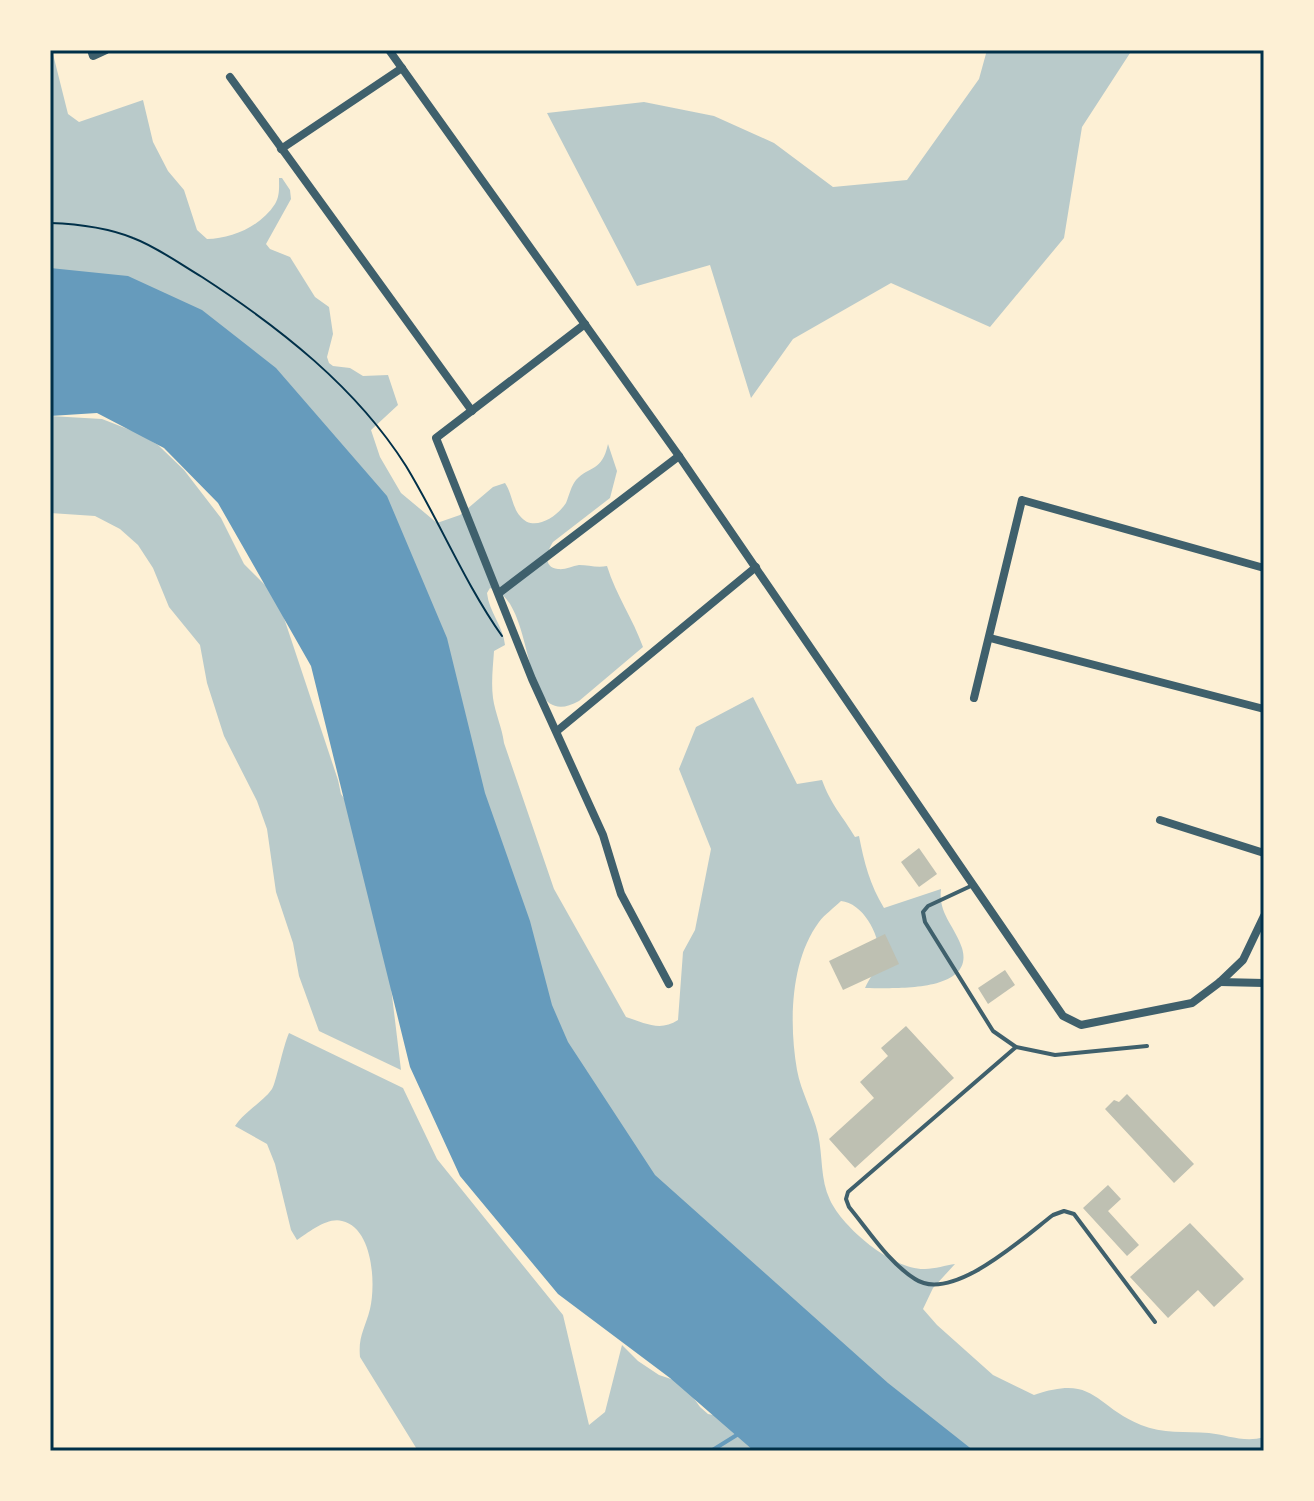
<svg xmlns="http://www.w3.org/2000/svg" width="1314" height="1501" viewBox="0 0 1314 1501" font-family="'Zilla Slab',serif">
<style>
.green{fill:#b9caca}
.water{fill:#669bbc}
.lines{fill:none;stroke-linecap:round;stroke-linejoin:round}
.stream{stroke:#669bbc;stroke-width:4}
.building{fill:#bec0b2}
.path{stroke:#003049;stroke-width:2}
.service{stroke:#3f606c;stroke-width:4}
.minor{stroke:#3f606c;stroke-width:8}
.neatline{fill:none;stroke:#003049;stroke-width:3}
</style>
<rect width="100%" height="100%" fill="#fdf0d5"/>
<g class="green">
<path d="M50,50H52L68,114L79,122L143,100L153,142L168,171L184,190L197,230L207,239C232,239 261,226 275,204C280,196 279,186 279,178H282L290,190L291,199L266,244L270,249L290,257L315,297L329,307L333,334L327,357L329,363L333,366L350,368L363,376L388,375L398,405L371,430L380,457L401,493L437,523L460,515L493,487L505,483C512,493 512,507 520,516C533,533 557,517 566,503C569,496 571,486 576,480C590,465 602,472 608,444L617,471L610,498L553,542C547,551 542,567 558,569C565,570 572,566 579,565C588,565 597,568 607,566C616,595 633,619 643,647L579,701C517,736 539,600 490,588L487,593C489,612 503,626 505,645L494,651C493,666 491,683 493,698C495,713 502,727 504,743L554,889L626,1017C645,1023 660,1032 678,1020L683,952L695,930L711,849L679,769L696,727L753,697L797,784L822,780C831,805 842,815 855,837L859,836C864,862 870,885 884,908L941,889C938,914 955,926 962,948C976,994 889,988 865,988C869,979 877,969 879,960C882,938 864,903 841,901C834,908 825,914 819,922C790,961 789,1024 797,1070C801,1092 813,1112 818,1134C823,1156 820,1179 830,1200C843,1228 893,1270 925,1269C935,1269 946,1265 955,1264L933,1288L923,1309L937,1325L993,1375L1034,1395C1095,1374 1093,1405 1141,1425C1162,1434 1186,1431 1209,1433C1227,1435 1245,1443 1264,1437V1451H947L592,1153L430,747L50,289Z"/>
<path d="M987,50H1132L1082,127L1064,238L990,327L891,283L793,339L751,398L710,265L637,286L547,113L644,102L714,116L774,143L833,187L907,180L979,79Z"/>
<path d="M50,416L102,419L138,433L158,445L184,470L221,518L244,564L277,597L338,780L341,794L350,807L386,946L401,1070L319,1031L299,976L293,943L276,892L267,829L257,801L224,736L207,683L200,645L169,607L153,568L138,545L120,529L95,516L50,513Z"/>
<path d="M289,1033L403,1088L437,1159L563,1315L589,1425L605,1412L622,1345L638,1361L659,1375L683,1383L700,1407L708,1414L751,1423L763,1451H418L360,1357C358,1336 365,1329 370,1309C376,1284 373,1228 342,1221C327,1217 308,1233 297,1240L291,1230L275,1164L267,1144L235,1126C245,1111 262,1103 272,1089C276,1083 283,1046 289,1033Z"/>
</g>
<path class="water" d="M50,268L128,276L202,310L276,368L387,496L447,638L485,793L530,921L552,1005L568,1042L655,1175L888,1383L974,1451H754L670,1378L558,1294L460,1176L410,1067L311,666L218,503L164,448L97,413L50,416Z"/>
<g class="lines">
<path class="stream" d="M711,1451L740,1433"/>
</g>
<g class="building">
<path d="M919,848L937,874L919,887L901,862Z"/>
<path d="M885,934L899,964L843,990L829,961Z"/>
<path d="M1005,970L1015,985L988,1004L978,988Z"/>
<path d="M906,1026L954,1078L855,1168L829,1139L874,1098L860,1082L888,1056L881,1048Z"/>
<path d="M1127,1094L1194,1164L1174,1183L1105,1109L1114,1100L1119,1102Z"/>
<path d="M1108,1185L1121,1199L1108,1211L1139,1245L1127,1256L1083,1208Z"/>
<path d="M1190,1223L1244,1279L1214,1307L1198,1290L1168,1318L1130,1277Z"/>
</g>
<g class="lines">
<path class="path" d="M50,223C79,224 106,227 133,238C157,247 180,264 202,277C279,327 356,387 406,466C440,522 464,582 502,636"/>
<g class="service">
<path d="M973,885L928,906L923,912L925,922L993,1031L1016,1047L1055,1055L1147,1046"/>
<path d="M1016,1047L848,1192L846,1199L849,1207C869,1231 888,1262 915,1279C952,1304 1025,1236 1053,1215L1064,1211L1074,1214L1155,1322"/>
</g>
<g class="minor">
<path d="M91,50L93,56L106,50"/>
<path d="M389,50L679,456L1063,1016L1081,1025L1192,1003L1220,982L1243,960L1264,916"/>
<path d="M230,77L472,411"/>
<path d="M281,149L402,68"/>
<path d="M585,324L436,438L532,679L603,835L621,894L669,984"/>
<path d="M499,593L679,456"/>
<path d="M990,638L1264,709"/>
<path d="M974,698L1022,500L1264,568"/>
<path d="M557,731L756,567"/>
<path d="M1160,820L1264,853"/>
<path d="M1220,982L1264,983"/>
</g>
</g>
<rect width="1314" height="1501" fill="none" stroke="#fdf0d5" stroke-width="104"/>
<rect x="52" y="52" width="1210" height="1397" class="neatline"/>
</svg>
